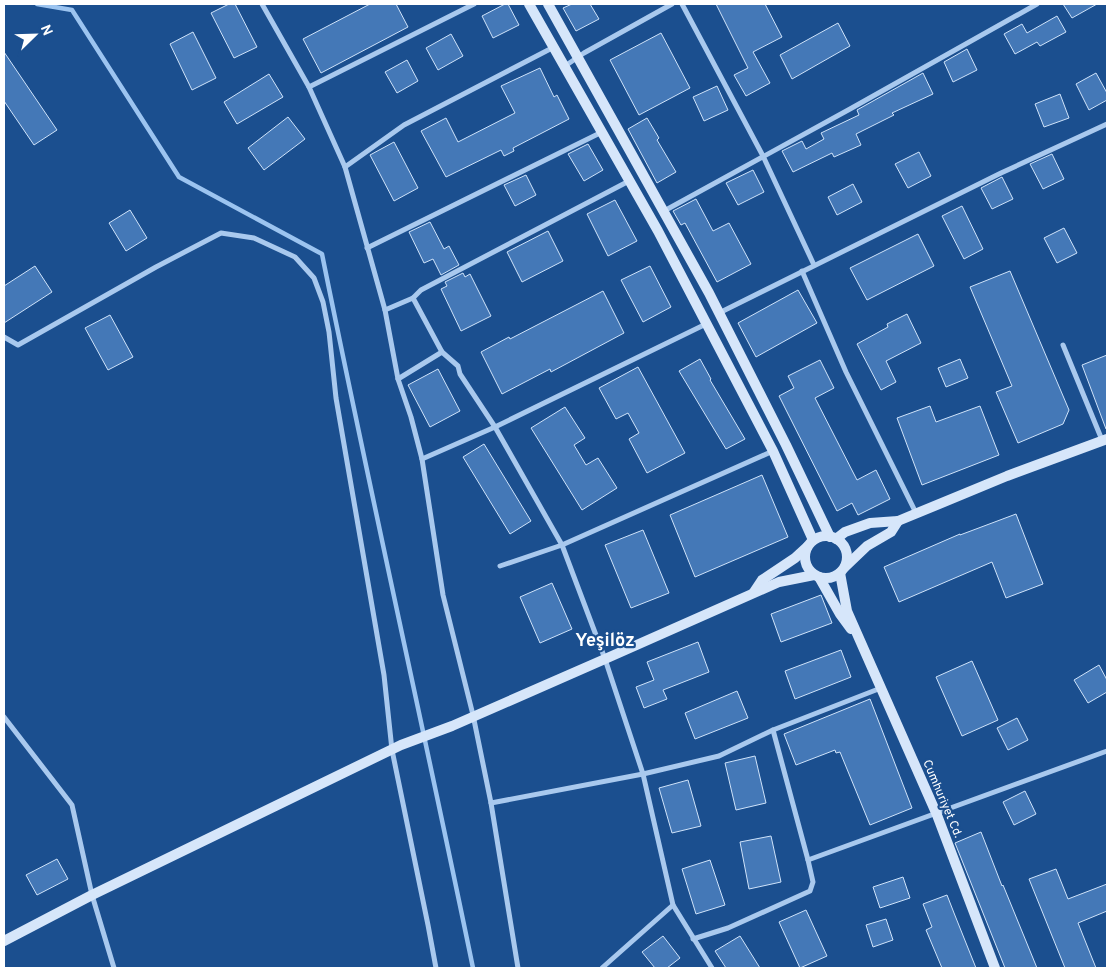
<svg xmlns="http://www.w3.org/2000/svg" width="1111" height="972" viewBox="0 0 1111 972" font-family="Overpass,sans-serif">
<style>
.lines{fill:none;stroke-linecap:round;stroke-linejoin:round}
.stream{stroke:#9cc4f0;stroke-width:4.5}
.building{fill:#4478b7;stroke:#cfe3fa}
.street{stroke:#a9c9ee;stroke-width:5}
.secondary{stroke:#d6e6fa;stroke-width:10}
.labels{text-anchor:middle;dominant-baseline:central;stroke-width:4.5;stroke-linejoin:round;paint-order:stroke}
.street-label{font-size:12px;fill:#fff;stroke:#1b4f8f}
.district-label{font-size:18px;font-weight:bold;fill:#fff;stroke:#1b4f8f}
</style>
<rect width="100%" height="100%" fill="#1b4f8f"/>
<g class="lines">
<path class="stream" d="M37,4L72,10L179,177L322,254C370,492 424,730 473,968"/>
</g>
<g class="building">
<path d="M229,4H235L257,47L234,58L211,13Z"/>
<path d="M370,4H396L408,27L321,73L303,39Z"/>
<path d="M505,4H508L519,25L493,38L482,16Z"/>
<path d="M572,4H590L599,19L576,31L563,8Z"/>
<path d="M716,4H765L782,37L753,52L770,83L746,96L734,75L748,68Z"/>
<path d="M1063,4H1097L1072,18Z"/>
<path d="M1057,16L1066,32L1040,46L1037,42L1015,54L1004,34L1022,24L1027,33Z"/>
<path d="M838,23L850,46L792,79L780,55Z"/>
<path d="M193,32L216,78L192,90L170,44Z"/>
<path d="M661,33L690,88L639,115L610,60Z"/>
<path d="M451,34L463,56L438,70L426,48Z"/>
<path d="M967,49L977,70L953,82L944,62Z"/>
<path d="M4,52L57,130L34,145L4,101Z"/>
<path d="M407,60L418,81L397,93L385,72Z"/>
<path d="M540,68L554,97L557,95L569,119L513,148L514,151L504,156L501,150L446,177L421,131L446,118L458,142L515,113L501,86Z"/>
<path d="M923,73L933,94L892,113L894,115L856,134L861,145L834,157L832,153L793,172L782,151L802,141L806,149L824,139L821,133L859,115L857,110Z"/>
<path d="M1096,73L1107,93V100L1089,110L1076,84Z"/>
<path d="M269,74L283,97L237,124L224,102Z"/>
<path d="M717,86L728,110L704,121L693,97Z"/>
<path d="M1060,94L1069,118L1044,127L1035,104Z"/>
<path d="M288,117L305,139L264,170L248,148Z"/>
<path d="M647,118L659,138L657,140L676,172L657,183L628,129Z"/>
<path d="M394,142L418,188L394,201L370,155Z"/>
<path d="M588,144L603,170L584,181L568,154Z"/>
<path d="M919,152L931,176L908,188L895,164Z"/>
<path d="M1052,154L1064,179L1043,189L1030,164Z"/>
<path d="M753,170L764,192L738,205L726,183Z"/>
<path d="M526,175L536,195L515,206L504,185Z"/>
<path d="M1002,177L1013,199L992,209L981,188Z"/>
<path d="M853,184L862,202L837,215L828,197Z"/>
<path d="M696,199L713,231L729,223L751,264L717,282L685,223L681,225L673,211Z"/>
<path d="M615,200L637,241L608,256L587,214Z"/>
<path d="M962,206L983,249L964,259L942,216Z"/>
<path d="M130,210L147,238L126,251L109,223Z"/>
<path d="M430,222L444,249L449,246L459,265L441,275L433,259L424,263L409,232Z"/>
<path d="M1064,228L1077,253L1057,263L1044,238Z"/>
<path d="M548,231L563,261L522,282L507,252Z"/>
<path d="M918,234L934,266L867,300L850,268Z"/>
<path d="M35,266L52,292L4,323V286Z"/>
<path d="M650,266L671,307L643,322L621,280Z"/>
<path d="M1010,271L1069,410L1063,424L1018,443L996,392L1012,386L970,287Z"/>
<path d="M463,273L465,277L470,274L491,316L461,331L441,289L447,286L445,282Z"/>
<path d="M798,290L817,323L756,357L738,323Z"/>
<path d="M603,291L624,333L551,372L550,369L502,394L481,352L509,337L510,339Z"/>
<path d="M907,314L921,343L886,361L896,382L881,390L857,344L888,327L887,324Z"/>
<path d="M110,315L133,357L108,370L85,328Z"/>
<path d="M1107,355V429H1106L1082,365Z"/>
<path d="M700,359L711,379L710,380L745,439L726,449L679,371Z"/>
<path d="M960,359L968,378L946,387L938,368Z"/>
<path d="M820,360L834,388L815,398L857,480L876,470L890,499L858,515L852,503L837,511L779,396L794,388L788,376Z"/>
<path d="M638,367L685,453L647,473L629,439L639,433L628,413L616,419L599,388Z"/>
<path d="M438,369L460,411L430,427L408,385Z"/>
<path d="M930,406L936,422L980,406L999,455L922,485L897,418Z"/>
<path d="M565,407L585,438L574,445L586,465L598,458L617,488L582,510L531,428Z"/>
<path d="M484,444L531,521L510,534L463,457Z"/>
<path d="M762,475L788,537L695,577L670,515Z"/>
<path d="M1016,514L1043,584L1006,598L992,562L899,602L884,567L960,534V535Z"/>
<path d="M643,530L669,593L631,608L605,545Z"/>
<path d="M552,583L572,629L540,643L520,597Z"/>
<path d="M821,595L832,623L781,642L771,614Z"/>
<path d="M698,642L709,672L663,690L667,699L644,708L636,687L654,680L647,662Z"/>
<path d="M841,650L851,677L795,699L785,671Z"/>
<path d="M972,661L998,720L962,736L936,677Z"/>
<path d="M1099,665L1107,680V692L1088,703L1074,680Z"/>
<path d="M737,691L748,718L695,739L685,713Z"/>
<path d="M870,699L912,808L870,825L840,752L836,753L835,750L796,765L784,734Z"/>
<path d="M1017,718L1028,740L1008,750L997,728Z"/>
<path d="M755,756L766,803L736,810L725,763Z"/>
<path d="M688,780L701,826L672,833L659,788Z"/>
<path d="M1025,791L1036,814L1014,825L1003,802Z"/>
<path d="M981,832L1002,886L1003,885L1037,968H1005L955,843Z"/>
<path d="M771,836L781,882L749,889L740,842Z"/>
<path d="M57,859L68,879L37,895L26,875Z"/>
<path d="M710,860L725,905L696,914L682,869Z"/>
<path d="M1056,869L1068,899L1107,884V911L1078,923L1096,968H1065L1029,879Z"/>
<path d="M903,877L910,898L880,908L873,887Z"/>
<path d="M947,895L954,913L976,968H942L926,930L932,927L923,904Z"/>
<path d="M806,910L827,956L800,968L779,922Z"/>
<path d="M886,919L893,940L873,947L866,925Z"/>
<path d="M663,936L680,958L667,968H655L642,952Z"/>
<path d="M740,936L760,968H726L715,951Z"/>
</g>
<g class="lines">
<g class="street">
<path d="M262,4L309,87L345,167L385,310L398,379L411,417L422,459L443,595L473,715L491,803L518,968"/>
<path d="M682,4L763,156L814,265"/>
<path d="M565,66L584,53L672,4"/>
<path d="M309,87L474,4"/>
<path d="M345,167L404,125L554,47"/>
<path d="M664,211L850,109L1037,4"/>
<path d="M367,248L602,132"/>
<path d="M802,271L846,372L916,513"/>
<path d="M413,298L442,352L458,366L460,374L495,427L562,545L605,659L643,774L673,905L712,968"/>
<path d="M385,310L413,298L421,290L629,181"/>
<path d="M719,313L1001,173L1107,124"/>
<path d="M4,337L18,345L156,267L221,233L254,238L295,257L314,278L323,302L329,332L336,398L384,675L392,750L428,925L436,968"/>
<path d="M1063,345L1102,440"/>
<path d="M398,379L442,352"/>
<path d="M422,459L495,427L706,324"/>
<path d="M500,566L562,545L773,451"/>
<path d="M4,717L72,805L92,895L114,968"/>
<path d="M491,803L643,774L719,756L773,730L881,688"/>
<path d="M808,860L1107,751"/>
<path d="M693,939L728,928L810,891L813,882L808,860L773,730"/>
<path d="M602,968L673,905"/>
</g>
<g class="secondary">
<path d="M529,4L658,231L773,451L813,540"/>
<path d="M548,4L709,293L786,445L830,537"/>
<circle cx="826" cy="557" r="21"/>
<path d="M836,539L845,532L870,523L898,521L1007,476L1107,439"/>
<path d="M845,567L867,546L891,532L898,521"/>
<path d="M840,573L847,611L937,815L995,968"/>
<path d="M819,577L840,614L851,629"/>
<path d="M754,592L762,580L795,558L807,547"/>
<path d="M4,941L92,895L401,745L452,726L605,659L779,582L814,575"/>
</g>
</g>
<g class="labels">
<g class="street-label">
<text transform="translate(942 799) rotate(67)">Cumhuriyet Cd.</text>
</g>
<g class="district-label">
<text x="605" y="641">Yeşilöz</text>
</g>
</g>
<rect width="1111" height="972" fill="none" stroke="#ffffff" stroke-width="10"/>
<g transform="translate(35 35) rotate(67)" stroke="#1b4f8f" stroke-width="4" paint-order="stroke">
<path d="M0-4L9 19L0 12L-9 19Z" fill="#ffffff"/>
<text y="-8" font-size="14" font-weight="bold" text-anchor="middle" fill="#ffffff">N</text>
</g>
</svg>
